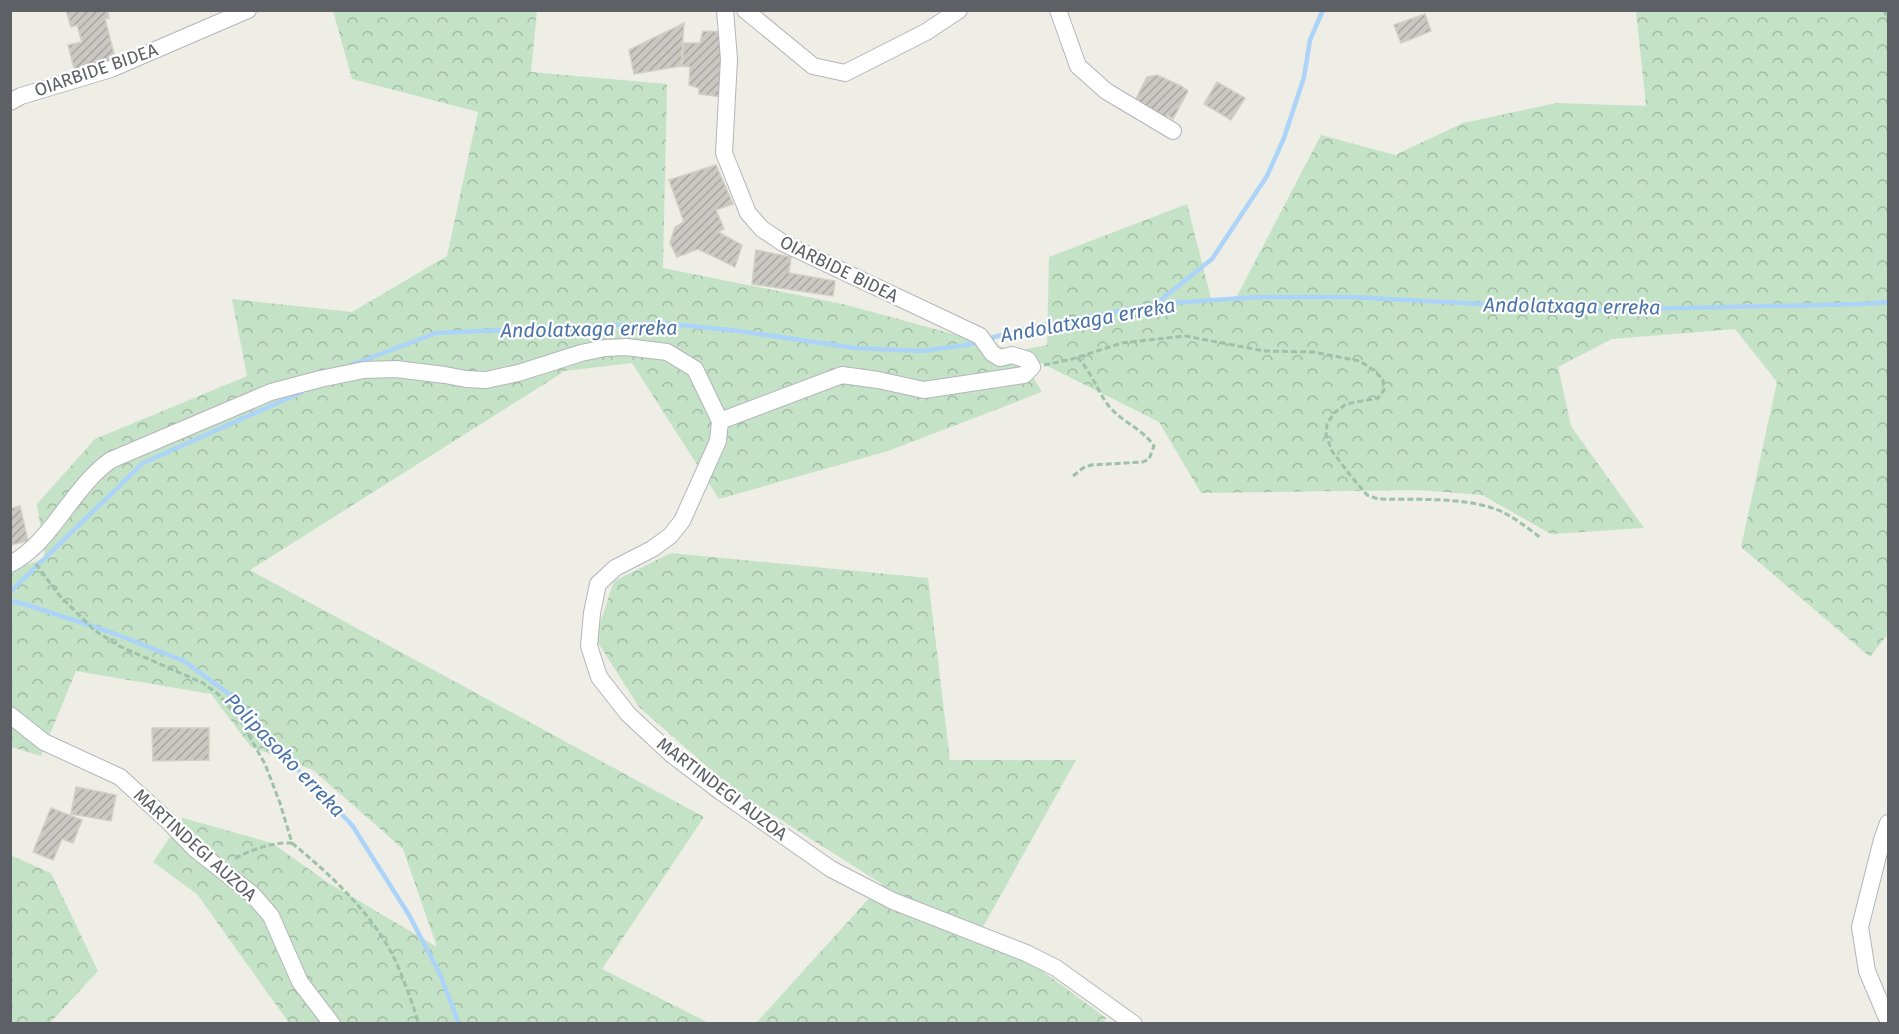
<svg xmlns="http://www.w3.org/2000/svg" width="1899" height="1034" viewBox="0 0 1899 1034" font-family="'Fira Sans',sans-serif">
<style>
.forest{fill:url(#forest-crowns)}
.lines{fill:none;stroke-linecap:round;stroke-linejoin:round}
.stream{stroke:#acd3f8;stroke-width:4.5}
.building{fill:url(#building-hatch);stroke:#d2cfc4;stroke-width:1.5}
.street-casing{stroke:#b3b5b9;stroke-width:18}
.path{stroke:#9dc1a9;stroke-width:3;stroke-dasharray:6 3;stroke-linecap:butt}
.street{stroke:#fff;stroke-width:16}
.labels{text-anchor:middle;dominant-baseline:central;stroke-width:4.5;stroke-linejoin:round;paint-order:stroke}
.street-label{font-size:18px;fill:#5d6065;stroke:#fff}
.water-label{font-size:20px;font-style:italic;fill:#4a73a8;stroke:#fff}
</style>
<defs>
<pattern id="forest-crowns" width="20" height="18" patternUnits="userSpaceOnUse" patternTransform="scale(1.5)"><rect width="20" height="18" fill="#c4e3c6"/><path d="M2 6a3 3 0 1 1 6 0M12 15a3 3 0 1 1 6 0" fill="none" stroke="#a2bba4"/></pattern>
<pattern id="building-hatch" width="6" height="6" patternUnits="userSpaceOnUse" patternTransform="scale(1.5)"><rect width="6" height="6" fill="#cac8c2"/><path d="M-1 1l2-2M0 6l6-6M5 7l2-2" fill="none" stroke="#a7a6a1"/></pattern>
</defs>
<rect width="100%" height="100%" fill="#eeede6"/>
<g class="forest">
<path d="M333,11H537L531,72L667,84L663,268L843,304L1016,351L1047,345L1049,257L1187,204L1212,302L1237,296L1321,135L1395,155L1463,123L1556,103L1646,106L1636,11H1888V634L1870,657L1741,547L1777,382L1735,329L1612,339L1558,367L1571,426L1644,528L1551,534L1482,495L1417,490L1201,493L1159,422L1017,351L1042,392L888,451L719,499L632,363L565,371L250,570L704,817L602,969L709,1023H289L197,894L153,862L183,818L272,843L327,882L437,947L403,849L313,770L251,747L211,694L76,671L41,756L11,747V571L45,558L37,504L95,439L247,376L232,299L352,312L447,256L478,112L352,79Z"/>
<path d="M671,553L928,578L950,760H1076L983,927L1106,1018L1104,1023H756L882,884L735,791L639,707L595,638L614,581Z"/>
<path d="M10,855L51,873L98,971L50,1023H11Z"/>
</g>
<g class="lines">
<g class="stream">
<path d="M1157,303L1212,259L1267,176L1284,138L1304,77L1310,40L1323,10"/>
<path d="M987,339L1031,327L1156,304L1259,297H1350L1596,310L1862,304L1888,302"/>
<path d="M351,365L436,333L662,323L739,331L855,348L922,351L966,345L979,342"/>
<path d="M10,592L143,463L302,392"/>
<path d="M10,601L24,604L113,633L184,661L240,702L297,769L352,825L409,915L440,974L459,1024"/>
</g>
</g>
<g class="building">
<path d="M66,10H107L109,18L105,19L116,61L75,72L68,45L82,42L77,25L71,27Z"/>
<path d="M1425,14L1431,31L1401,43L1394,25Z"/>
<path d="M684,23L681,66L634,74L629,50Z"/>
<path d="M703,31L723,32L722,97L699,94V88L689,85L690,67L682,66L684,43H700Z"/>
<path d="M1157,75L1181,86L1188,91L1173,119L1167,115L1166,118L1142,107L1144,104L1136,99L1147,77Z"/>
<path d="M1217,82L1245,98L1231,120L1204,104Z"/>
<path d="M716,165L733,204L716,210L724,229L718,232L742,245L735,267L698,249L677,257L670,243L675,227L684,222L669,180Z"/>
<path d="M756,250L791,257L789,273L835,281L833,296L752,284Z"/>
<path d="M20,506L28,541L10,545V509Z"/>
<path d="M152,728H209V760L153,761Z"/>
<path d="M76,787L116,795L111,821L71,814Z"/>
<path d="M51,808L82,820L73,843L62,839L53,860L33,852Z"/>
</g>
<g class="lines">
<defs>
<g id="street">
<path d="M745,10L813,66L845,73L926,32L959,10"/>
<path d="M1058,10L1078,66L1106,91L1173,131"/>
<path d="M10,102L21,96L111,69L248,10"/>
<path d="M720,421L842,375L878,380L924,390L1024,375L1032,367L1028,360L1012,355L1000,358L992,353L980,336L783,243L762,229L748,213L724,153L729,59L725,10"/>
<path d="M10,564C51,544 72,487 111,460L271,392L320,379L364,370L396,369L445,375L466,379L486,380L518,373L581,353L605,348L626,347L667,352L695,369L720,421L718,441L682,521L670,536L652,549L615,568L598,584L592,613L589,646L599,677L628,714L671,754L721,792L831,869L893,901L1026,953L1056,968L1134,1024"/>
<path d="M10,715L44,742L120,777L169,822L195,849L252,894L271,916L300,982L332,1024"/>
<path d="M1888,823L1882,840L1860,927L1867,971L1886,1016L1888,1019"/>
</g>
</defs>
<use href="#street" class="street-casing"/>
<g class="path">
<path d="M1884,10L1888,20"/>
<path d="M1044,365L1072,359L1122,343L1185,336L1265,351L1313,352L1360,361L1375,371L1383,380L1384,390L1378,398L1346,404L1334,413L1327,424L1326,435L1332,451L1350,475L1367,495L1378,499C1413,500 1456,497 1489,507C1508,512 1525,526 1541,538"/>
<path d="M1073,476L1083,468L1091,465L1143,462L1149,459L1154,446C1142,428 1121,422 1108,405C1097,390 1091,371 1077,357"/>
<path d="M36,564L59,595L94,630L119,646L203,683L219,695L239,718L265,764L280,803L292,843C271,842 252,850 233,859"/>
<path d="M292,843C332,876 374,915 396,962C405,982 412,1003 419,1024"/>
</g>
<use href="#street" class="street"/>
</g>
<g class="labels">
<g class="street-label">
<text transform="translate(96 70) rotate(-19)">OIARBIDE BIDEA</text>
<text transform="translate(839 269) rotate(26)">OIARBIDE BIDEA</text>
<text transform="translate(722 789) rotate(37)">MARTINDEGI AUZOA</text>
<text transform="translate(195 845) rotate(42)">MARTINDEGI AUZOA</text>
</g>
<g class="water-label">
<text transform="translate(1572 306) rotate(1)">Andolatxaga erreka</text>
<text transform="translate(1088 320) rotate(-10)">Andolatxaga erreka</text>
<text transform="translate(589 329) rotate(-1)">Andolatxaga erreka</text>
<text transform="translate(285 755) rotate(46)">Polipasoko erreka</text>
</g>
</g>
<rect width="1899" height="1034" fill="none" stroke="#5d6065" stroke-width="24"/>
</svg>
